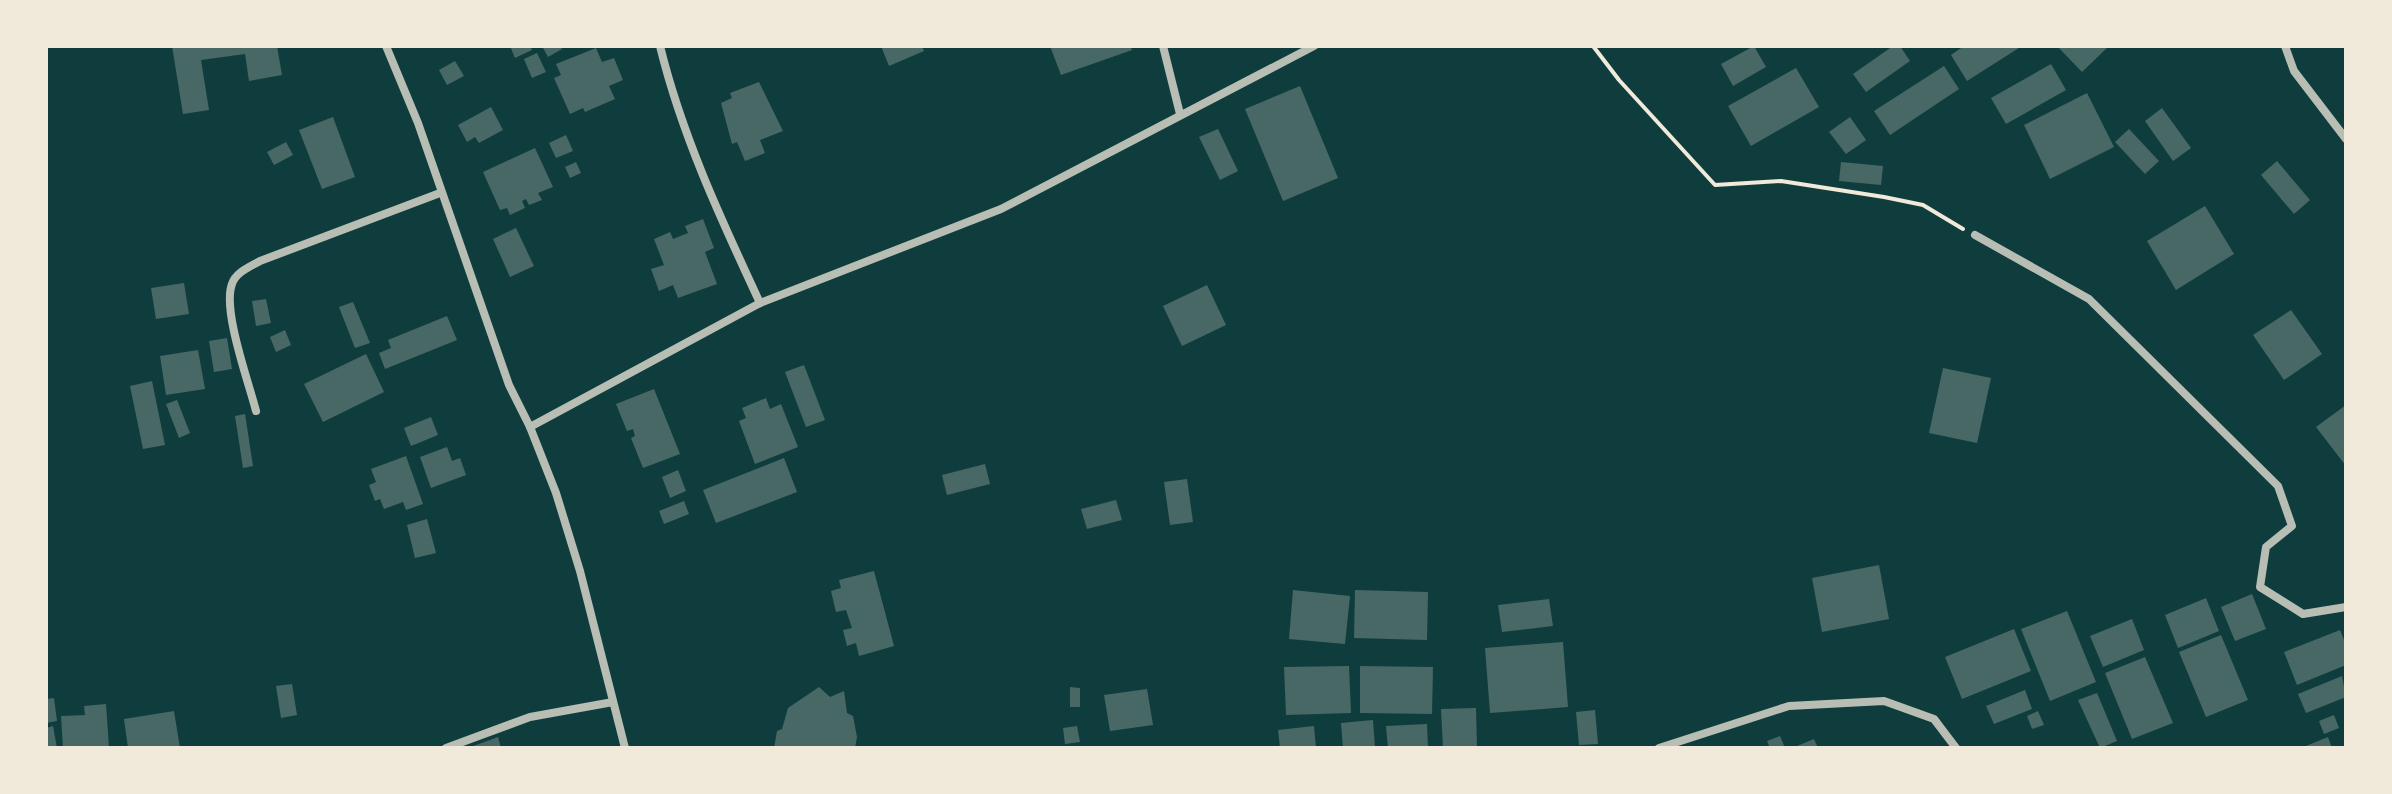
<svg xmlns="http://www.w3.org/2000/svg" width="2392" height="794" viewBox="0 0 2392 794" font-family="Overpass,sans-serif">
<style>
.building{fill:#486865}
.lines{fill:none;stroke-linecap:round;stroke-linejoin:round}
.path{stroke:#f1e9da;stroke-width:4}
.minor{stroke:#b8beb3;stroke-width:8}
</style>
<rect width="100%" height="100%" fill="#0f3d3e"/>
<g class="building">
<path d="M172,46H277L282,75L249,81L245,54L201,60L209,110L183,114Z"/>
<path d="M510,46H530L532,50L515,58Z"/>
<path d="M542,46H560L562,49L548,57Z"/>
<path d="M881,46H922L924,51L889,66Z"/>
<path d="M1050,46H1130L1132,50L1061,75Z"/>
<path d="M1754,46L1766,67L1733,86L1721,64Z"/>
<path d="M1893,46H1900L1910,61L1866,92L1853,74Z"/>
<path d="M1964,46H2022L1967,81L1951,55Z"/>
<path d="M2057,46H2109L2082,72Z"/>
<path d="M596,48L602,62L614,58L623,80L609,86L615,99L585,112L583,108L570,114L554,78L561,75L556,64Z"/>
<path d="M537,53L546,72L532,78L524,59Z"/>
<path d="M455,61L464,76L447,85L439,70Z"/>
<path d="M2051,64L2066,90L2006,124L1991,98Z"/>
<path d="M1944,66L1959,89L1890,135L1874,111Z"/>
<path d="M1796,68L1819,107L1751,146L1728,106Z"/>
<path d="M759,82L783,131L760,140L765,153L745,161L737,142L732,144L721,103L732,98L730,93Z"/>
<path d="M1300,86L1338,178L1283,201L1245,109Z"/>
<path d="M2087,93L2114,147L2050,179L2024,125Z"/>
<path d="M491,107L503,130L479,143L475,137L467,142L458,125Z"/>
<path d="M2162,108L2191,148L2173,161L2145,121Z"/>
<path d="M333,117L355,177L322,189L299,130Z"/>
<path d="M1850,117L1866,140L1846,154L1829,132Z"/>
<path d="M1218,129L1238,171L1220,180L1199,137Z"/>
<path d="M2129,129L2159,161L2145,174L2115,142Z"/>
<path d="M566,135L573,151L556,158L549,143Z"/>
<path d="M286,142L293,155L274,165L267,152Z"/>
<path d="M535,148L553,187L538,193L542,200L529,205L526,199L522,201L525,208L510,215L507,208L500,210L483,172Z"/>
<path d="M2277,161L2310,200L2294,214L2261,175Z"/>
<path d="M576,162L581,173L570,178L565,167Z"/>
<path d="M1841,162L1883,166L1881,185L1839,181Z"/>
<path d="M2205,206L2234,254L2176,290L2147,241Z"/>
<path d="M703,219L714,248L705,252L717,284L678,298L673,285L659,291L651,269L664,265L654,239L670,232L673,239L688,233L685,226Z"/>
<path d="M516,228L534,266L510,277L493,239Z"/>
<path d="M184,283L189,314L156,319L151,288Z"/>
<path d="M1207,285L1226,325L1182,346L1163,306Z"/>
<path d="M266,299L271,323L256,326L252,301Z"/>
<path d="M353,302L370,343L355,348L339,307Z"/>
<path d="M2291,310L2322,354L2284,380L2253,335Z"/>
<path d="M447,316L457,340L385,369L379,353L391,348L388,340Z"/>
<path d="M285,330L291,345L276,352L270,337Z"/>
<path d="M227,338L232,369L214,372L209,341Z"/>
<path d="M198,350L205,389L166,395L160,356Z"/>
<path d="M366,354L384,392L323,422L304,384Z"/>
<path d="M804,365L825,420L806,427L785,372Z"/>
<path d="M1943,368L1991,378L1977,443L1929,433Z"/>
<path d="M152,381L165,445L143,449L130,386Z"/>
<path d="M654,389L680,454L643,468L631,438L635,436L633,429L627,431L616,404Z"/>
<path d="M766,398L770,409L781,404L798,447L755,464L739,421L746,418L742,408Z"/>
<path d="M177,400L190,433L179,438L166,404Z"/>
<path d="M2346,405V466L2316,427Z"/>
<path d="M245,414L253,466L243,468L235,416Z"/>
<path d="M431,417L438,435L411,446L404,428Z"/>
<path d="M447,447L452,461L460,458L466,475L431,488L420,457Z"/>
<path d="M406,456L423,504L406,510L403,502L384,509L380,499L375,501L369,485L376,482L371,469Z"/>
<path d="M784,458L797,492L716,523L703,490Z"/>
<path d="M985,464L990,484L947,495L942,475Z"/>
<path d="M678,470L686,491L670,498L662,477Z"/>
<path d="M1187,479L1193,522L1170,525L1164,482Z"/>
<path d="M1116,500L1122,520L1087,529L1081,509Z"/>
<path d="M684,501L689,514L664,524L659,511Z"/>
<path d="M427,519L436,553L415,558L407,525Z"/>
<path d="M1879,565L1889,619L1822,632L1812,578Z"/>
<path d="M874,571L894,646L859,656L856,643L847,646L843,630L852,628L846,610L836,612L831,591L841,588L839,580Z"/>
<path d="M1293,590L1350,596L1345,644L1289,639Z"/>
<path d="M1355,590L1428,592L1427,640L1354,638Z"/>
<path d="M2252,594L2266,629L2235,641L2221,607Z"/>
<path d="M2206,598L2219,631L2178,648L2165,615Z"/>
<path d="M1549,599L1553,626L1502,632L1498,605Z"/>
<path d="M2067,611L2096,682L2050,701L2021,629Z"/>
<path d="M2132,619L2144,650L2103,667L2090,636Z"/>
<path d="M2014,629L2031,671L1962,699L1945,657Z"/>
<path d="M2340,630L2346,645V665L2297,685L2284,652Z"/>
<path d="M2221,635L2248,700L2206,717L2179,652Z"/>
<path d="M1563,642L1568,707L1490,713L1485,648Z"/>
<path d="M2145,657L2173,723L2132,739L2105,673Z"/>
<path d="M1349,666L1351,713L1286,715L1284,667Z"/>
<path d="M1360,666L1433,667L1432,714L1360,713Z"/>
<path d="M2342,676L2346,697L2306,713L2298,694Z"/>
<path d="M292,684L297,715L281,718L276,686Z"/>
<path d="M819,687L830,697L844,691L847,713L853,716L857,737L855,748H774L777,731L782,729L788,708Z"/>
<path d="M1070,687L1080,688V707H1070Z"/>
<path d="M1147,689L1153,725L1110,731L1104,695Z"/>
<path d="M2025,690L2032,709L1994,724L1986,706Z"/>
<path d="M2097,693L2117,741L2100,748L2078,700Z"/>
<path d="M54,698L57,721L46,723V699Z"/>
<path d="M106,704L109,748H63L61,716L85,715L84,706Z"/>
<path d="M1476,708L1477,748H1443L1441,709Z"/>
<path d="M1595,710L1598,744L1579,745L1576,712Z"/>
<path d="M174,711L180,748H128L124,719Z"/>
<path d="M2038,711L2044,725L2032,729L2027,716Z"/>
<path d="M2334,715L2339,728L2324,734L2319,721Z"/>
<path d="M1373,720L1375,748H1343L1341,723Z"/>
<path d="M1427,724L1428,748H1388L1386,726Z"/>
<path d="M53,726L57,748H46V728Z"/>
<path d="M1077,726L1080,742L1065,744L1063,728Z"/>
<path d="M1314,726L1316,748H1280L1278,730Z"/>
<path d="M1780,736L1785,748H1770L1767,741Z"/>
<path d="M498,737L501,748H468Z"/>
<path d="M2328,737L2332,748H2301Z"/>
<path d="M1814,739L1818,748H1798L1797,746Z"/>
</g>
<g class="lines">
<path class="path" d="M1593,46L1619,80L1715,185L1781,181L1884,197L1923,205L1963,229"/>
<g class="minor">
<path d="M386,46L418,123L509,385L530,427L556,493L580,571L625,748"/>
<path d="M660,46C682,136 721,219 760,303"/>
<path d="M1163,46L1180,114"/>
<path d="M2285,46L2294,71L2346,139"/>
<path d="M1975,235L2089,299L2278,486L2292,526L2266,547L2260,587L2303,614L2346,607"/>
<path d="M256,411C249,383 222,310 232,284C236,272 250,267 260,261L440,193"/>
<path d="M530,427L760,303L1001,209L1314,46"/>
<path d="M446,748L530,717L613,702"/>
<path d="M1659,748L1789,706L1884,701L1934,719L1956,748"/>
</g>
</g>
<rect width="2392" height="794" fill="none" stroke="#f1e9da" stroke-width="96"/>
</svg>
